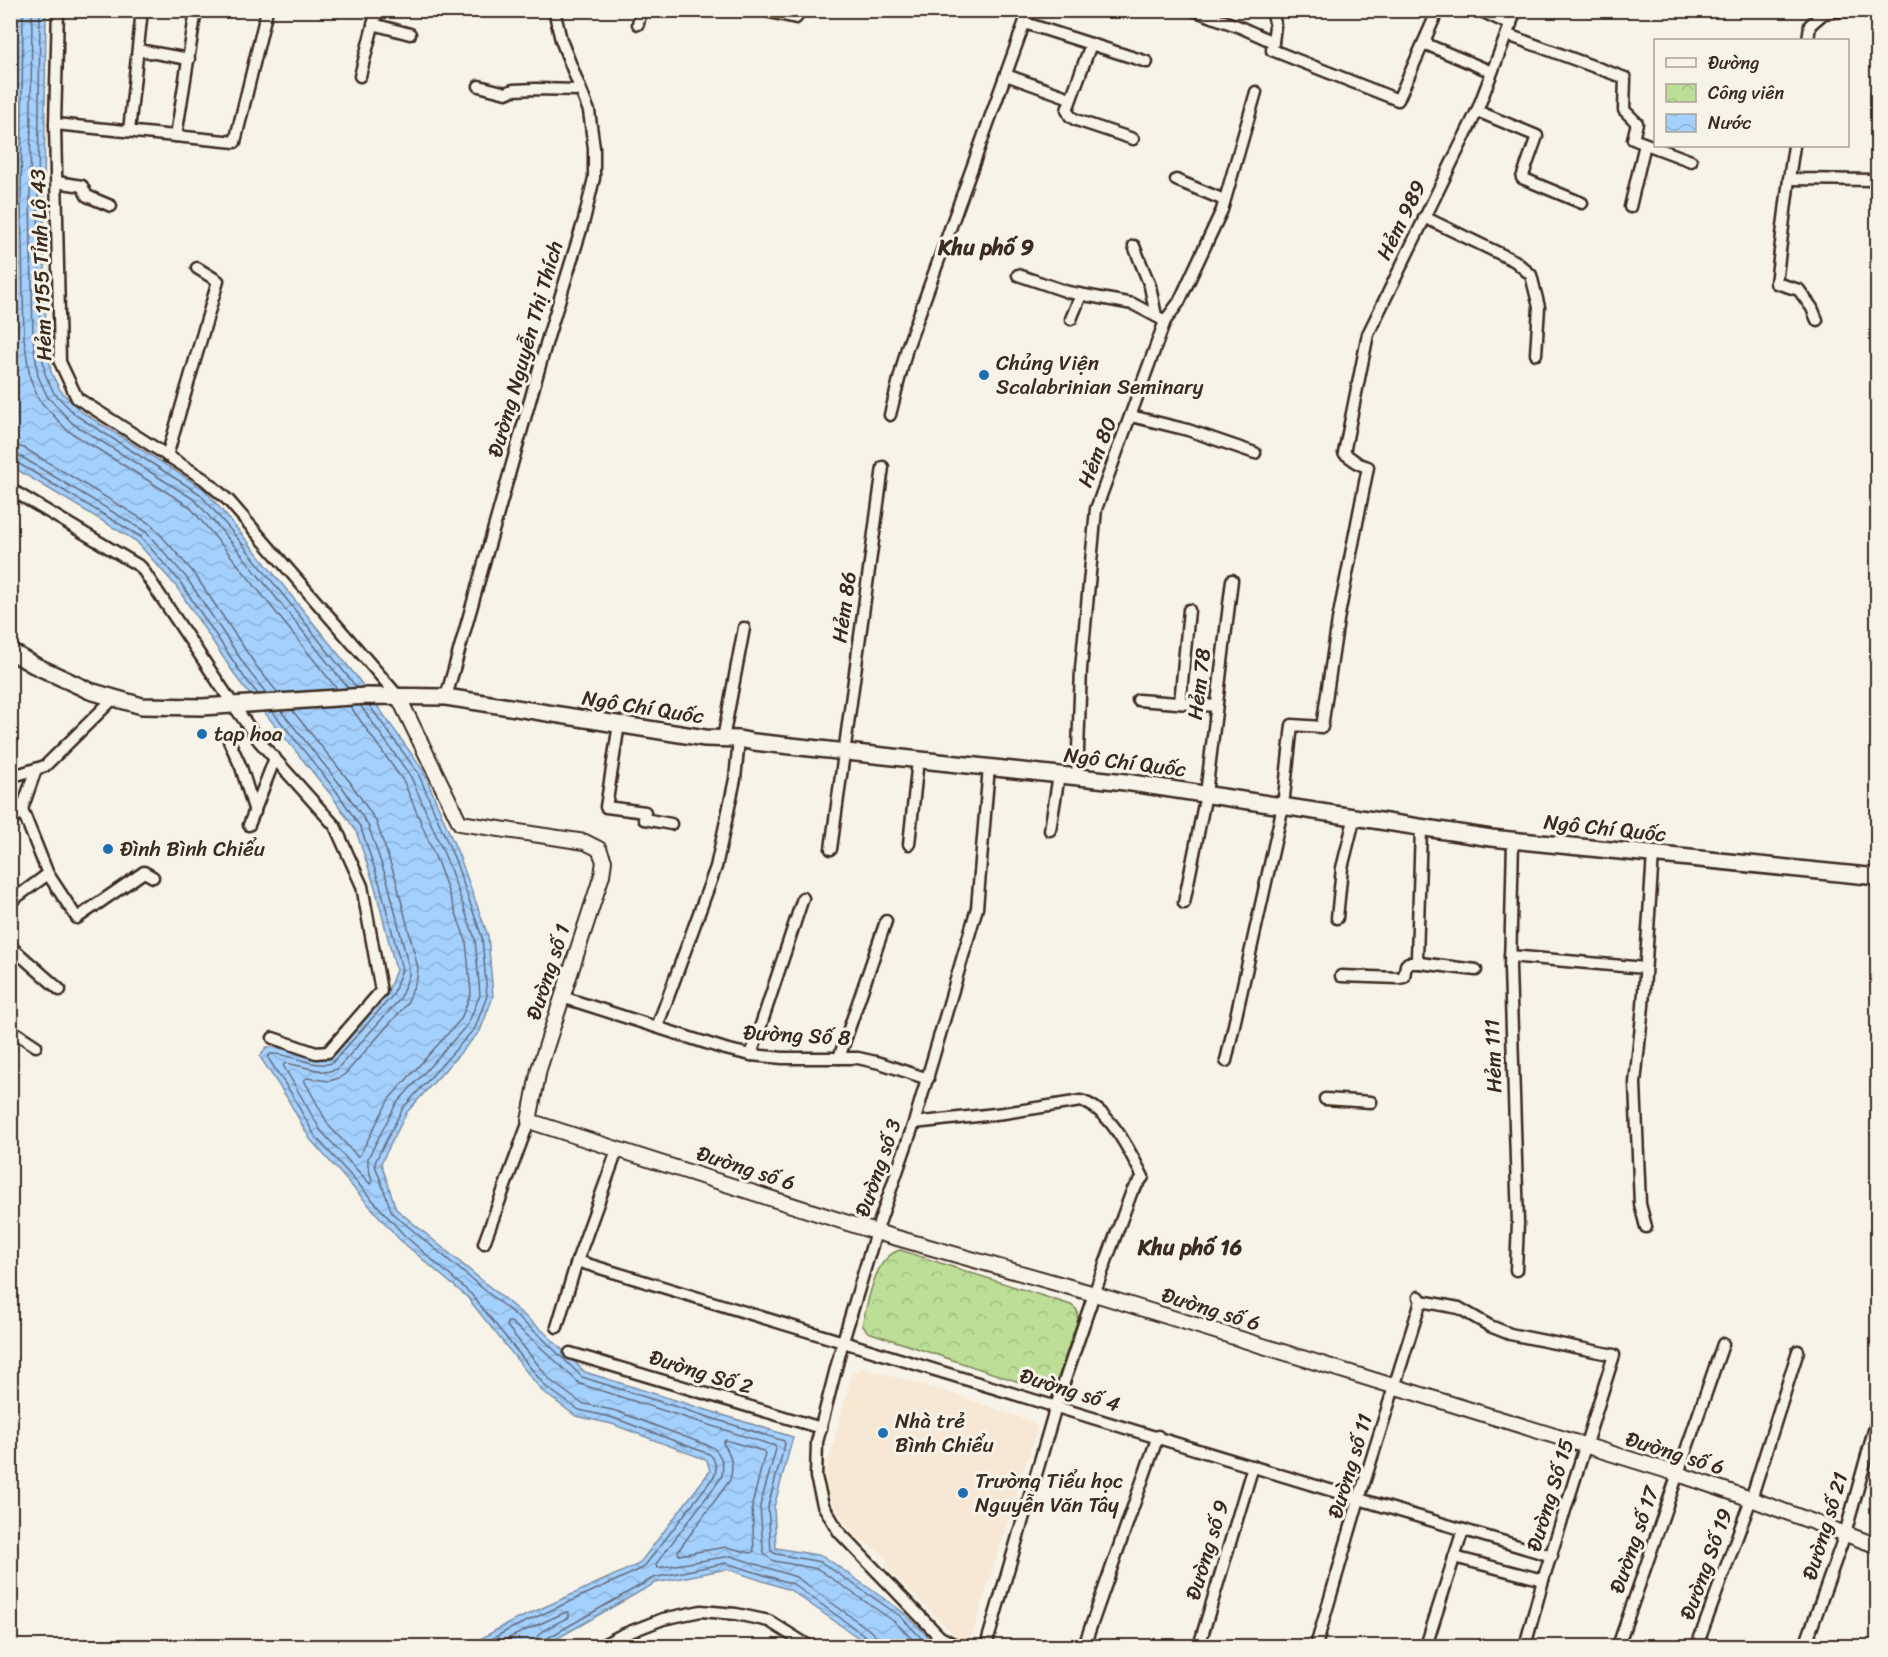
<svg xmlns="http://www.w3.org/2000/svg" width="1888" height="1657" viewBox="0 0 1888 1657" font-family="Sriracha,sans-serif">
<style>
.built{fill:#f6e8d4}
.park{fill:url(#park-crowns);stroke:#7c845a;stroke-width:1.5}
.water{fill:url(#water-waves);stroke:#7a8ea4;stroke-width:1.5}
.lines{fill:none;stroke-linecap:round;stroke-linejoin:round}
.shore{stroke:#656c78;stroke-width:1.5}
.minor-casing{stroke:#3b2a1e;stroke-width:15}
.tertiary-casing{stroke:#3b2a1e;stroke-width:18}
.secondary-casing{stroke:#3b2a1e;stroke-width:20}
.minor{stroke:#f7f3e8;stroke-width:10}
.tertiary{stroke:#f7f3e8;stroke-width:14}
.secondary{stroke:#f7f3e8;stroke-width:15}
.poi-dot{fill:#1f6fb2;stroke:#f7f3e8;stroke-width:2}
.labels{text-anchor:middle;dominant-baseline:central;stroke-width:6;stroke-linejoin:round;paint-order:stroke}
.street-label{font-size:21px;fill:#3b2a1e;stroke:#f7f3e8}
.poi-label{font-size:21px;fill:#3b2a1e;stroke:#f7f3e8;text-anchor:start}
.neighbourhood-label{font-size:22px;font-weight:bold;fill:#3b2a1e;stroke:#f7f3e8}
</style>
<defs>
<pattern id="park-crowns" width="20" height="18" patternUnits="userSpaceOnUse" patternTransform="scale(1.5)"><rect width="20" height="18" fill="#bcde97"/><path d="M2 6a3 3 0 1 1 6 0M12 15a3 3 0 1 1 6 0" fill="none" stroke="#a2bf82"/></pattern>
<pattern id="water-waves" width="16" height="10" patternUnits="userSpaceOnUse" patternTransform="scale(1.5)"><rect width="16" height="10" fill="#a4d0fe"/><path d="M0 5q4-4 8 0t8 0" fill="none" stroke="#8eb3d9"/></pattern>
</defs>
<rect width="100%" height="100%" fill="#f7f3e8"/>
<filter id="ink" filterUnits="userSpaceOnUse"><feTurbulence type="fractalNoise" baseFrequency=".0167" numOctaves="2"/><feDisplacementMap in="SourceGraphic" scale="12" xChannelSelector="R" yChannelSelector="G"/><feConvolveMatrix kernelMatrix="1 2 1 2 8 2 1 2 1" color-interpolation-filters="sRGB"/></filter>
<g filter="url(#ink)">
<path class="built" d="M862,1368L945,1391L1034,1422L1037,1429L971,1639L961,1641L886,1567L887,1557L856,1537L835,1508L828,1493L825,1474L852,1373Z"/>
<path class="park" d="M900,1250L1071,1305L1077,1310L1078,1319L1056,1384L1049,1390L1040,1389L868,1332L862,1325C869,1301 873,1258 900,1250Z"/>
<path class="water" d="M11,11H46L44,199L46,338L51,372L60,390L80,411L204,489L248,542L356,676L423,770L460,858L488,936L493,997L480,1031L407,1112L381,1163L396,1209L544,1332L585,1372L793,1437L774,1507L776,1548L823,1556L903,1612L938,1646H867L860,1639L790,1590L727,1569L655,1583L544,1646H468L505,1625L639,1564L710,1471L707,1460L612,1424L576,1416L542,1391L467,1297L400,1240L310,1139L286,1096L260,1057L266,1047C287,1047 307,1055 328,1059L388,991L396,970L375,887L356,831L332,796L239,681L176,586L136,541L11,466Z"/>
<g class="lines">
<g class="shore">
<path d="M23,10L21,199L24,338L30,378L39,400L67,430L189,506L231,556L337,689"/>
<path d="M32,10L30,199L33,338L38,376L47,396L72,423L195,500L238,550L348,688"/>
<path d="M40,10L38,199L40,338L45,374L54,393L77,416L200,494L244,546L357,688"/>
<path d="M10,445L24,448L152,525L193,572L257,667L278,693"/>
<path d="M10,454L20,456L146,532L186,577L250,673L267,694"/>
<path d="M10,461L16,462L141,537L180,582L244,677L258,694"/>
<path d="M369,705L418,773L455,860L482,937L487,996L475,1028L403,1108L376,1160L375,1165L392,1213L540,1336L582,1377L784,1441L785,1444L768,1506L771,1551L776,1554L821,1562L900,1616L929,1646"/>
<path d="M292,710L350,782L376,821L396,880L418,968L417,978L407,1004L345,1074L339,1078L329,1081L307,1078L304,1080L329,1126L357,1156L360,1155L389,1099L461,1019L471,993L466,941L439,866L404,782L350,706"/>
<path d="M272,711L337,792L361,828L380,885L402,969L393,995L332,1063C312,1069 290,1052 270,1054L268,1058L291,1093L315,1136L404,1235L471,1294L546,1387L579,1410L614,1418L709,1454C715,1458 717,1469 715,1475L643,1568L508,1630L479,1646"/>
<path d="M281,711L343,788L368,825L388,883L409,968V975L400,999L337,1069L326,1072L286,1063L283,1065L321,1131L370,1184L372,1181L368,1165V1158L396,1104L468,1024L480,995L475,939L448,863L411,777L360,705"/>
<path d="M725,1440L763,1451L765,1453L752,1505L754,1551L751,1553L726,1547L679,1555L678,1551L730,1480C734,1467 731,1454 723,1443Z"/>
<path d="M494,1646L511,1637L566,1612H569V1617C556,1624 536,1630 535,1646"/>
<path d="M543,1646V1642L546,1639L653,1578L726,1563L793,1584L864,1635L870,1641L871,1646"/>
<path d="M879,1646L877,1637L868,1629L796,1577L731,1556L657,1568L656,1564L721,1478C725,1467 722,1454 712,1447L616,1411L581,1403L551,1381L507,1326V1322H511L535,1342L580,1384L775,1446L776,1449L760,1506L763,1548L765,1555L774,1561L818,1569L895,1622L919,1646"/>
</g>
<defs>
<g id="minor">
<path d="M58,10L55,124L60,362L77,398L204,479L229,501L398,696"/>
<path d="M761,10L796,18"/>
<path d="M1193,10L1240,27L1273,42"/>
<path d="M1273,10L1275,26L1272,50L1398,100L1438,10"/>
<path d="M1479,10L1511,25"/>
<path d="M1025,23L1147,62"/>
<path d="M373,24L410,34"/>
<path d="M638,24L641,10"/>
<path d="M1508,35L1625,78L1624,110L1637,123L1633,139L1691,161"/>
<path d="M1426,40L1428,45L1492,72"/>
<path d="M1808,40L1810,25L1824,13L1852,10"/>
<path d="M1091,44L1067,110L1070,116L1076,120L1133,139"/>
<path d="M138,50L189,59"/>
<path d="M1006,75L1070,98"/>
<path d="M360,76L377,10"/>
<path d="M479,86L506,93L513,90L536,89L580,90"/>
<path d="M1477,111L1537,136L1522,178L1582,203"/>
<path d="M55,124L235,142L267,10"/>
<path d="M129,131L142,10"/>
<path d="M176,136L196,10"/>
<path d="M1794,146L1789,179L1878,180"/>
<path d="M1789,179L1776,283L1799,290L1812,308L1817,320"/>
<path d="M1176,180L1224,200"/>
<path d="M57,182L82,186L87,196L111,206"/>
<path d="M1630,207L1645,144"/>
<path d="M1424,217L1515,261L1531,275L1539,307L1536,354"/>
<path d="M1134,246L1150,286L1156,316"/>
<path d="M1018,275L1068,292L1133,304L1165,321"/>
<path d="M1071,319L1081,295"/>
<path d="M890,415L907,348L1029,10"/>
<path d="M1131,416L1188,430L1255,453"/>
<path d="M167,456L218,281L197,268"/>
<path d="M10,489L141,567L234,706L259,741L335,826L362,886L381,991L328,1052L316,1053L273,1038"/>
<path d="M446,697L548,337L584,220L594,178V148L589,111L561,40L554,10"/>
<path d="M1138,700L1216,706"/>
<path d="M1180,703L1189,610"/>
<path d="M619,724L606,807L645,812L644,819L671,824"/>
<path d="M723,739L744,628"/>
<path d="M229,741L241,767L255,812"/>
<path d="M10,772L20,774L45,766L114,698"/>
<path d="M1077,777L1081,669L1096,509L1165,321L1179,302L1222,210L1256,92"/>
<path d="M22,809L48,874L77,918L144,872L153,877"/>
<path d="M10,823L22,809L36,769"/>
<path d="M249,825L275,758"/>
<path d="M1421,827L1417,958L1420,963L1476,970"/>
<path d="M1050,830L1059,775"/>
<path d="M1513,840L1510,968L1518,1223L1516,1270"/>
<path d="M909,844L918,760"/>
<path d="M831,849L883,467"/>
<path d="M10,902L48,874"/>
<path d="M1184,903L1206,794L1232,580"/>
<path d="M1337,918L1342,868L1355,816"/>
<path d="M10,946L60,990"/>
<path d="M1510,956L1645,968"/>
<path d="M1341,976L1399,978L1404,977L1406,965L1408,963H1420"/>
<path d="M562,997L725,1049L751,1055L783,1058H858L880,1063L928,1079"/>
<path d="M657,1027L716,867L735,779L739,739"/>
<path d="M10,1029L36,1046"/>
<path d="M751,1055L803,898"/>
<path d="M839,1058L886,921"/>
<path d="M1226,1061L1283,806L1292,725L1322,727L1338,620L1368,467L1359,464L1344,453L1368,334L1477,111L1516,10"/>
<path d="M1325,1099L1371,1102"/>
<path d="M914,1123L1004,1113L1081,1101C1110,1109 1130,1152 1143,1177L1132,1191L1094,1294L1056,1406L986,1646"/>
<path d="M1646,1227L1640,1204L1635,1083L1643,1006L1653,854"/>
<path d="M484,1243L529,1121"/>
<path d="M577,1261L1359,1499L1552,1556"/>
<path d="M1421,1301L1459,1308L1490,1326L1510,1334L1614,1355L1543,1580L1525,1646"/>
<path d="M557,1327L577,1261L618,1148"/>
<path d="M570,1353L821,1428"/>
<path d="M1454,1557L1543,1580"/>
<path d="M1698,1643L1751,1499L1798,1351"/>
<path d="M601,1646L622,1635L663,1619L701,1611L736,1614L769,1621L809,1646"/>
<path d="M957,1646L940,1637L839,1532L823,1505L816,1477L817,1442L843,1341L876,1232L914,1123L977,908L989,767"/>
<path d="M1084,1646L1158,1436"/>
<path d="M1199,1646L1253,1466"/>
<path d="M1316,1646L1359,1499L1421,1301L1419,1297"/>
<path d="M1426,1646L1463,1530"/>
<path d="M1618,1646L1723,1344"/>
<path d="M1805,1646L1845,1534L1878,1416"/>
</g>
<path id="tertiary" d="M398,696L460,823L585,842L599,849L604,861L602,875L539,1069L529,1121L876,1232L1098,1295L1678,1474L1751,1499L1878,1546"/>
<path id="secondary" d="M10,651L34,665L90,691L142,706L202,707L366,696L446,697L705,738L739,739L754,742L1125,782L1491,838L1878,877"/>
</defs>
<use href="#minor" class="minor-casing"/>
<use href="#tertiary" class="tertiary-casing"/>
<use href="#secondary" class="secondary-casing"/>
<use href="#minor" class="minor"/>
<use href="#tertiary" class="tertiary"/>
<use href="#secondary" class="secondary"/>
</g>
</g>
<g class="poi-dot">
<circle cx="984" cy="375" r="6"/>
<circle cx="202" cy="734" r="6"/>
<circle cx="108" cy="849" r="6"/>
<circle cx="883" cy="1433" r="6"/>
<circle cx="963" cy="1493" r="6"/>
</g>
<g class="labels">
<g class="street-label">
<text transform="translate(1401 220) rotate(-64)">Hẻm 989</text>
<text transform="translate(41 265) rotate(-92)">Hẻm 1155 Tỉnh Lộ 43</text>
<text transform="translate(525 349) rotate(-74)">Đường Nguyễn Thị Thích</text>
<text transform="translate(1097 452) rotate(-69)">Hẻm 80</text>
<text transform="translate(844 607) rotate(-82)">Hẻm 86</text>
<text transform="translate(1199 684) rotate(-83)">Hẻm 78</text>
<text transform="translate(643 707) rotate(9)">Ngô Chí Quốc</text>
<text transform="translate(1125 762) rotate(7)">Ngô Chí Quốc</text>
<text transform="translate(1605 828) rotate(6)">Ngô Chí Quốc</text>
<text transform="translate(548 972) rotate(-72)">Đường số 1</text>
<text transform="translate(797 1035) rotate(3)">Đường Số 8</text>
<text transform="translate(1493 1056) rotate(-92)">Hẻm 111</text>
<text transform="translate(746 1168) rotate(18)">Đường số 6</text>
<text transform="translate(878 1168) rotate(-71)">Đường số 3</text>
<text transform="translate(1211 1309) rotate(17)">Đường số 6</text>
<text transform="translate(701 1372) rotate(17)">Đường Số 2</text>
<text transform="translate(1070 1390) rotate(17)">Đường số 4</text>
<text transform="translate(1675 1453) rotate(17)">Đường số 6</text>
<text transform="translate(1350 1466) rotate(-73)">Đường số 11</text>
<text transform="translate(1550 1495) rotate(-73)">Đường Số 15</text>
<text transform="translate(1825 1526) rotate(-73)">Đường số 21</text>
<text transform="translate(1634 1540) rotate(-71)">Đường số 17</text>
<text transform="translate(1207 1550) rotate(-73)">Đường số 9</text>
<text transform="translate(1706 1564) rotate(-70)">Đường Số 19</text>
</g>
<g class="poi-label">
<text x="996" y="363">Chủng Viện<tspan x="996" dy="24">Scalabrinian Seminary</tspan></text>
<text x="214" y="734">tap hoa</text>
<text x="120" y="849">Đình Bình Chiểu</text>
<text x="895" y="1421">Nhà trẻ<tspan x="895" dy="24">Bình Chiểu</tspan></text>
<text x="975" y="1481">Trường Tiểu học<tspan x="975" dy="24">Nguyễn Văn Tây</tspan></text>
</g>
<g class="neighbourhood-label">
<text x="986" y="247">Khu phố 9</text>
<text x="1190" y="1247">Khu phố 16</text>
</g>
</g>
<rect width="1888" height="1657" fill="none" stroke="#f7f3e8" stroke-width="36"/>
<rect x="18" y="18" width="1852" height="1621" fill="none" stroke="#3b2a1e" stroke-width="2" filter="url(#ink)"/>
<rect x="1654" y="39" width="195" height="108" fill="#f7f3e8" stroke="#aca397" stroke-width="1.5"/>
<rect x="1666" y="58" width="30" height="9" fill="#f7f3e8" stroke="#aca397" stroke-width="1.5"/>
<text x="1708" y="69" font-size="18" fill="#3b2a1e">Đường</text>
<rect x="1666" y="84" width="30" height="18" fill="url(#park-crowns)" stroke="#aca397" stroke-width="1.5"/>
<text x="1708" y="99" font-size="18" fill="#3b2a1e">Công viên</text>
<rect x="1666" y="114" width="30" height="18" fill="url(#water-waves)" stroke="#aca397" stroke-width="1.5"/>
<text x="1708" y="129" font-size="18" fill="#3b2a1e">Nước</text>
</svg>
